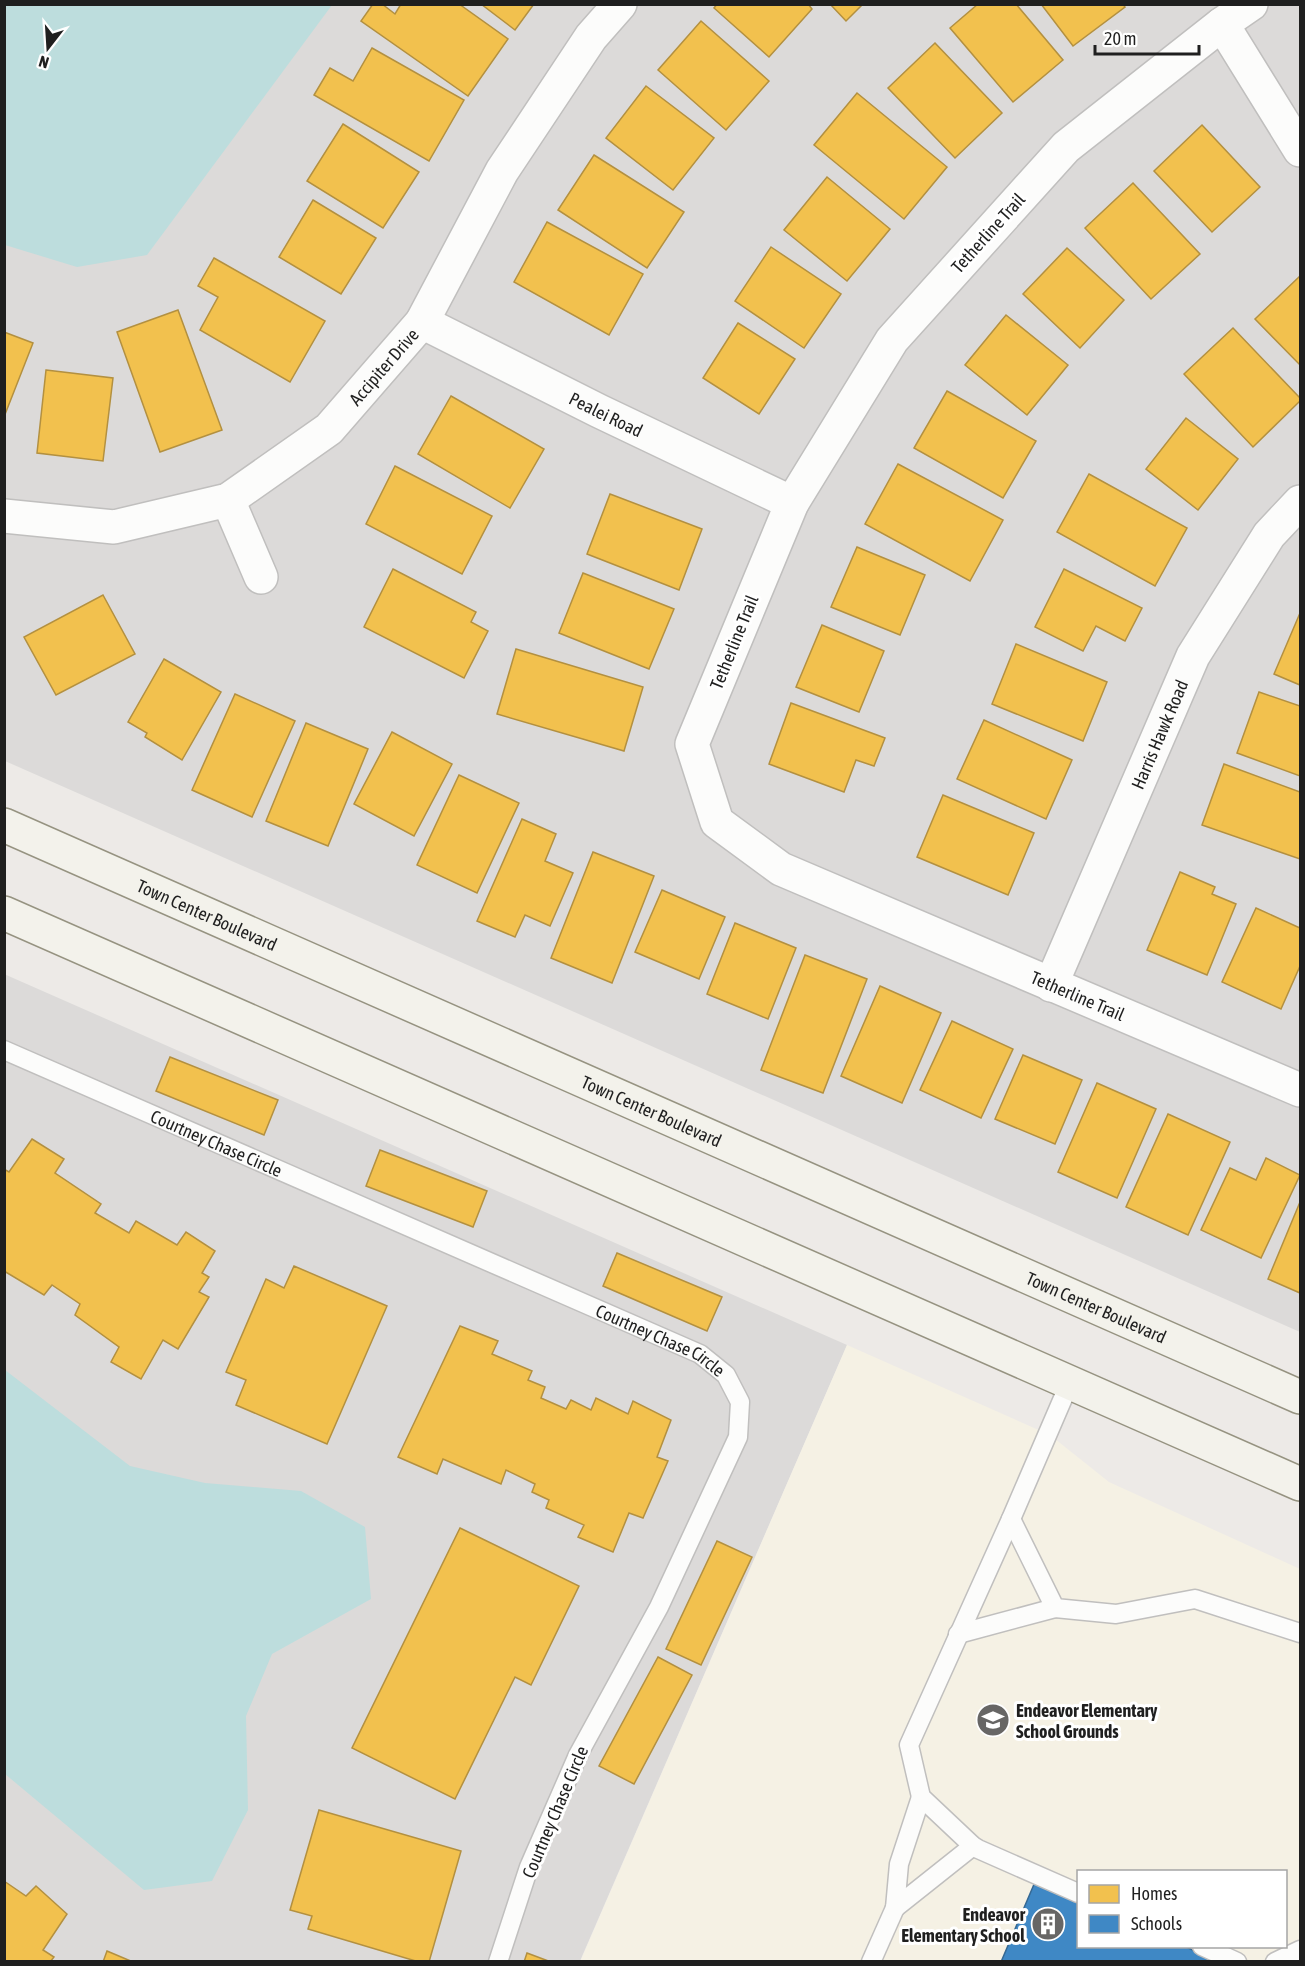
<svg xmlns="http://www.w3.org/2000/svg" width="1305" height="1966" viewBox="0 0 1305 1966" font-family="'Asap Condensed',sans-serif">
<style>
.residential{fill:#dcdad9}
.education{fill:#f5f1e4;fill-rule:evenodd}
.water{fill:#bddddd}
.homes{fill:#f2c14e;stroke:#b39040;stroke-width:1.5}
.schools{fill:#3f88c5;stroke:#356893;stroke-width:1.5}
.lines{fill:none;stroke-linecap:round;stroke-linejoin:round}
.lane-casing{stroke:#c0bfbe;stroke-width:21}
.street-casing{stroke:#c0bfbe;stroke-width:36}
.secondary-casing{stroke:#969381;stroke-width:36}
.lane{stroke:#fcfcfb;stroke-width:18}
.street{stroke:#fcfcfb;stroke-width:33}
.secondary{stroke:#f3f2eb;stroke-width:33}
.labels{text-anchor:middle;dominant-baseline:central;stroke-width:6;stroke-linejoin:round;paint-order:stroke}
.street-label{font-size:18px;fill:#1f1f1f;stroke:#fff}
.poi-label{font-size:18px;font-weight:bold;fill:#1f1f1f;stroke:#fff;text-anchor:start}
</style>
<rect width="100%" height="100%" fill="#edeae7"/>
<g class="residential">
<path d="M5,5H1300V1332L5,761Z"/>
<path d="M4,974L847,1345L580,1961H5Z"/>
</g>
<path class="education" d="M847,1345L1050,1435L1109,1482L1300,1569V1961L580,1962ZM1078,1872H1286V1946H1078Z"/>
<g class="water">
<path d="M4,5L5,4L332,5L147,255L77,267L5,245Z"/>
<path d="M5,1370L130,1466L205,1483L301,1491L365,1527L371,1599L272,1654L246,1716L248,1810L212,1881L144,1890L5,1774Z"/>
</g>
<g class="homes">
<path d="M373,4H382L395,14L401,4H459L508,39L468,96L361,21Z"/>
<path d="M481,4H534L515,30Z"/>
<path d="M717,4H808L812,9L769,57L714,8Z"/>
<path d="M830,4H863L846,21Z"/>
<path d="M978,4H1016L1063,60L1013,102L950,28Z"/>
<path d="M1041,4H1123L1125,7L1073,46Z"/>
<path d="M701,21L769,81L726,130L658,70Z"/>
<path d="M935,43L1002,113L955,158L888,88Z"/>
<path d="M372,48L464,100L429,161L314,95L330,68L353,81Z"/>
<path d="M646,86L714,138L673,190L606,138Z"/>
<path d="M857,93L947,167L904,219L814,145Z"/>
<path d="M343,124L419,172L383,228L307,181Z"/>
<path d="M1202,125L1260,187L1212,232L1154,171Z"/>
<path d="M594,155L684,212L647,268L558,210Z"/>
<path d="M827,177L890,229L847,281L784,230Z"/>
<path d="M1133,183L1200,254L1151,299L1085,228Z"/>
<path d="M313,200L376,238L341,294L279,257Z"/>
<path d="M547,222L643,274L609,335L514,282Z"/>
<path d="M771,247L841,294L804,348L735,301Z"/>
<path d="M1067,248L1124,300L1080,348L1023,294Z"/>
<path d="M214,258L325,321L290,382L200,330L218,297L198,286Z"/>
<path d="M1300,276V365L1255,319Z"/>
<path d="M178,310L222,430L160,452L117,332Z"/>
<path d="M1006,315L1068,365L1027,415L965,365Z"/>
<path d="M738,323L795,359L759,414L703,378Z"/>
<path d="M1233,328L1300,398V401L1253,447L1184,374Z"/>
<path d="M4,332L33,343L4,417Z"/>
<path d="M46,370L113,378L103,461L37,453Z"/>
<path d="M947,391L1036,441L1003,498L914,448Z"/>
<path d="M451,396L544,449L510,508L418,454Z"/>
<path d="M1186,418L1238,459L1198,510L1146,469Z"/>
<path d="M898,464L1003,520L970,581L865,524Z"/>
<path d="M395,466L492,516L462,574L366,524Z"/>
<path d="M1089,474L1187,528L1155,586L1057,532Z"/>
<path d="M610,494L702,529L679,590L587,554Z"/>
<path d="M857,547L925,575L900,635L831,607Z"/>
<path d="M393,569L476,612L471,622L488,631L464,678L364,627Z"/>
<path d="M1064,569L1142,608L1125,641L1096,626L1083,651L1035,627Z"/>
<path d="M583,573L674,609L649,669L559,633Z"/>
<path d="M103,595L135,654L56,695L24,637Z"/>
<path d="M1300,613V685L1274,674Z"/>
<path d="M822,625L884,651L859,712L796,687Z"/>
<path d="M1016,644L1107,682L1083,741L992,704Z"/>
<path d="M516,649L643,687L624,751L497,714Z"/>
<path d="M164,659L221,692L182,760L145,737L147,733L128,722Z"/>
<path d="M1259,692L1300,706V776L1237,753Z"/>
<path d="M235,694L295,721L252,817L192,790Z"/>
<path d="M791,703L885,738L874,766L856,760L844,792L769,764Z"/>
<path d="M984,720L1072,760L1046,819L957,779Z"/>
<path d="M306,723L368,749L328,846L266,821Z"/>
<path d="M392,732L452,764L414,836L354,804Z"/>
<path d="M1224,764L1300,792V859L1202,825Z"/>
<path d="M459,775L519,803L477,893L417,865Z"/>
<path d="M943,795L1034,833L1008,895L917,857Z"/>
<path d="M522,819L556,834L545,861L573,873L550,926L525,915L515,937L477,921Z"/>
<path d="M593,852L654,876L612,983L551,958Z"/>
<path d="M1180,872L1215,887L1212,894L1236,904L1207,975L1147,950Z"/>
<path d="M662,890L725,917L699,979L635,952Z"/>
<path d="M1256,908L1300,928V966L1281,1009L1222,982Z"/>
<path d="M735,923L796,948L768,1019L707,994Z"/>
<path d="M805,955L867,979L823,1093L761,1070Z"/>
<path d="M880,986L941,1013L902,1103L841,1076Z"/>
<path d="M952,1021L1013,1049L981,1118L920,1090Z"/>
<path d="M1023,1055L1082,1080L1055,1144L995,1119Z"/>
<path d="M170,1057L278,1100L264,1135L156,1091Z"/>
<path d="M1097,1083L1156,1109L1117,1198L1058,1172Z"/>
<path d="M1168,1114L1230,1142L1188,1235L1126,1207Z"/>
<path d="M32,1139L64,1159L55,1173L101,1204L95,1213L129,1233L136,1221L177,1245L186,1232L215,1251L202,1273L209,1277L199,1292L209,1297L178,1349L163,1340L141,1379L111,1362L119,1347L75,1315L80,1304L52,1285L44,1295L4,1271V1169L9,1172Z"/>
<path d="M380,1150L487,1191L473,1227L366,1186Z"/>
<path d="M1266,1158L1300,1175L1261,1258L1201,1230L1230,1168L1256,1180Z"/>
<path d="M1300,1202V1293L1268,1279Z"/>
<path d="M617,1253L722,1297L707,1331L603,1286Z"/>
<path d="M294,1266L387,1306L327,1444L236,1405L246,1380L226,1372L266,1279L284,1288Z"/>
<path d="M460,1326L498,1341L492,1354L532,1371L528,1380L545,1387L541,1398L566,1409L571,1400L591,1410L596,1398L628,1414L633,1401L671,1420L657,1457L668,1461L643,1518L629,1513L613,1552L578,1537L584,1525L546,1508L549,1500L532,1492L535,1484L506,1470L501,1484L443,1459L437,1474L398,1457Z"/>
<path d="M460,1528L579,1586L531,1685L515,1677L455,1799L352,1748Z"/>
<path d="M717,1541L752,1557L701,1665L666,1649Z"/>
<path d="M658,1657L692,1675L634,1784L599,1766Z"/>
<path d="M319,1810L461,1851L429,1962H419L308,1929L312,1916L290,1910Z"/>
<path d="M4,1881L26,1896L36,1886L67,1914L43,1950L54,1957L50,1962H4Z"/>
<path d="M107,1951L133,1962H103Z"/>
<path d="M527,1953L551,1962H524Z"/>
</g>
<path class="schools" d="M1035,1882L1078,1901V1946H1184L1219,1962H1001Z"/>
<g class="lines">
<defs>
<g id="lane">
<path id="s1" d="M4,1050L700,1354L726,1375L740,1402L738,1437L659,1607L578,1755L529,1867L498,1962"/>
<path d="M1070,1382L1011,1519L909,1745L921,1797L973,1846L978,1849L1078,1893"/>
<path d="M1011,1519L1055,1608L1116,1614L1195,1599L1300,1633"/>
<path d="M958,1634L1055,1608"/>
<path d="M921,1797L899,1864L895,1908L973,1846"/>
<path d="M1202,1946L1237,1962"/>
<path d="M871,1962L895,1908"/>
<path d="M1275,1962L1300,1950"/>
</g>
<g id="street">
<path id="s2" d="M1251,4L1222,24L1066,147L892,340L792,503L692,744L717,822L781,869L1300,1090"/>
<path d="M1222,24L1300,150"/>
<path id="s3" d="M422,322L599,411L792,503"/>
<path d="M228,500L261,577"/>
<path id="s4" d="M4,516L114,527L228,500L329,429L422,322L502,171L591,37L620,4"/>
<path id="s5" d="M1051,985L1193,656L1269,535L1300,502"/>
</g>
<g id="secondary">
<path id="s6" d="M4,825L1300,1397"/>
<path d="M4,913L1300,1484"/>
</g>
</defs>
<use href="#lane" class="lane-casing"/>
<use href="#street" class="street-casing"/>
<use href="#secondary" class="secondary-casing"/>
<use href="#lane" class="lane"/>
<use href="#street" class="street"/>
<use href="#secondary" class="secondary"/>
</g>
<defs>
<symbol id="school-disc" viewBox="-11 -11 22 22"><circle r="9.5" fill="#676665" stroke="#fff"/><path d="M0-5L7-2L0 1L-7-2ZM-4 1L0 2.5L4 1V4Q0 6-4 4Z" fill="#fff"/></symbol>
<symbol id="building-disc" viewBox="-11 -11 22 22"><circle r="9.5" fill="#676665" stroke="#fff"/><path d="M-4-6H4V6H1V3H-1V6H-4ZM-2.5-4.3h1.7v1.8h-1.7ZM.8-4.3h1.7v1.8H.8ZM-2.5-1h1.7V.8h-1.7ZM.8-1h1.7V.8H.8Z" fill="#fff"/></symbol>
</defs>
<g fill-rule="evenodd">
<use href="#school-disc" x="974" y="1701" width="38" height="38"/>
<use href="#building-disc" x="1029" y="1905" width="38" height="38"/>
</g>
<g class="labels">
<g class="street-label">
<text transform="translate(988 233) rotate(-48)">Tetherline Trail</text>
<text stroke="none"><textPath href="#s4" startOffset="434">Accipiter Drive</textPath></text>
<text stroke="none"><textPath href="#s3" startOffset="206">Pealei Road</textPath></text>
<text transform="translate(734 642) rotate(-68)">Tetherline Trail</text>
<text stroke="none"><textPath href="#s5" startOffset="273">Harris Hawk Road</textPath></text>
<text stroke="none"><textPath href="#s6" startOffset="222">Town Center Boulevard</textPath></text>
<text stroke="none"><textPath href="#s2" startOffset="1430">Tetherline Trail</textPath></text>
<text stroke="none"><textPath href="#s6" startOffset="708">Town Center Boulevard</textPath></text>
<text stroke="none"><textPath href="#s1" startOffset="232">Courtney Chase Circle</textPath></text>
<text stroke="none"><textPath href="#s6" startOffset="1194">Town Center Boulevard</textPath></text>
<text stroke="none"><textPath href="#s1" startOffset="718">Courtney Chase Circle</textPath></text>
<text transform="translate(555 1812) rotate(-67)">Courtney Chase Circle</text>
</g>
<g class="poi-label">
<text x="1016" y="1710">Endeavor Elementary<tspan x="1016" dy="21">School Grounds</tspan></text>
<text x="1025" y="1914" text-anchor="end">Endeavor<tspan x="1025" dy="21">Elementary School</tspan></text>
</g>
</g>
<rect width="1305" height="1966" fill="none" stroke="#1f1f1f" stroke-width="12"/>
<rect x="1077" y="1870" width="210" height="78" fill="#ffffff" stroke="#a5a5a5" stroke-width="1.5"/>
<rect x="1089" y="1885" width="30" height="18" fill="#f2c14e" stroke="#a5a5a5" stroke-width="1.5"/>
<text x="1131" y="1900" font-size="18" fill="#1f1f1f">Homes</text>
<rect x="1089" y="1915" width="30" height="18" fill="#3f88c5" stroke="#a5a5a5" stroke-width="1.5"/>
<text x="1131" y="1930" font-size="18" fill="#1f1f1f">Schools</text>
<g transform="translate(48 48) rotate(197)" stroke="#ffffff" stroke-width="4.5" paint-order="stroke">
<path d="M0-4.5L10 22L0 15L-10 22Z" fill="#1f1f1f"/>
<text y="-9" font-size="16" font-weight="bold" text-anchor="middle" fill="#1f1f1f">N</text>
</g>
<path d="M1095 45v9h104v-9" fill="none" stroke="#1f1f1f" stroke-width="3"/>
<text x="1104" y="45" font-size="18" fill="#1f1f1f" stroke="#ffffff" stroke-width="4.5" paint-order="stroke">20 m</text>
</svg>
